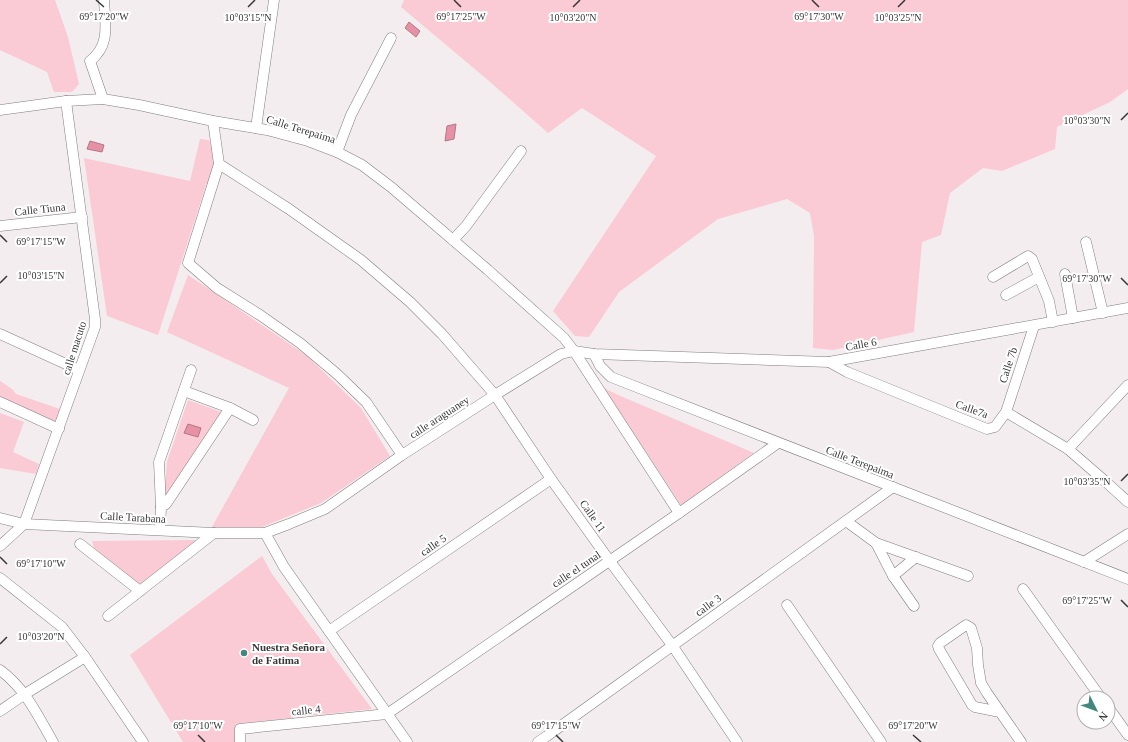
<svg xmlns="http://www.w3.org/2000/svg" width="1128" height="742" viewBox="0 0 1128 742" font-family="Georgia,serif">
<style>
.green{fill:#facad5}
.water{fill:#e791a7;stroke:#b27685}
.lines{fill:none;stroke-linecap:round;stroke-linejoin:round}
.street-casing{stroke:#827c7e;stroke-width:11}
.street{stroke:#fff;stroke-width:10}
.ticks{fill:none;stroke:#383636;stroke-width:1.5}
.poi-dot{fill:#44887d;stroke:#fff;stroke-width:1.5}
.labels{text-anchor:middle;dominant-baseline:central;stroke-width:4;stroke-linejoin:round;paint-order:stroke}
.street-label{font-size:11px;fill:#383636;stroke:#fff}
.poi-label{font-size:11px;font-weight:bold;fill:#383636;stroke:#fff;text-anchor:start}
.ticks-label{font-size:10px;text-anchor:middle;fill:#383636;stroke:#fff;stroke-width:4;stroke-linejoin:round;paint-order:stroke}
</style>
<rect width="100%" height="100%" fill="#f4edef"/>
<g class="green">
<path d="M0,0H55L68,37L79,84L72,92H54L47,72L0,50Z"/>
<path d="M404,0H1128V89L1110,102L1057,127L1055,149L1002,171L983,168L950,193L941,235L922,242L914,332L833,350L813,348L814,236L810,213L787,199L718,219L619,292L589,337L575,336L553,311L656,156L582,108L548,133L489,81L401,7Z"/>
<path d="M200,139L209,140L217,163L210,185L203,184L206,185L158,335L107,316L84,158L190,181Z"/>
<path d="M188,275L306,355L361,408L390,456L321,503L262,527H212L289,388L167,332Z"/>
<path d="M0,381L12,389L16,394L60,409L56,423L0,398Z"/>
<path d="M604,388L616,394L754,453L681,505Z"/>
<path d="M188,400L221,412L164,499L167,462Z"/>
<path d="M0,413L24,422L13,452L39,464L36,474L0,468Z"/>
<path d="M197,540L140,585L94,548L92,541Z"/>
<path d="M262,556L272,574L372,709L235,724V742H183L130,655Z"/>
</g>
<g class="water">
<path d="M409,22L420,31L416,37L405,28Z"/>
<path d="M456,124L454,139L445,141L447,126Z"/>
<path d="M90,141L104,145L102,152L87,149Z"/>
<path d="M188,424L201,428L198,437L184,433Z"/>
</g>
<g class="lines">
<defs>
<g id="street">
<path d="M103,99L90,61C111,45 105,23 104,0"/>
<path d="M0,110L66,101L103,99L139,105L213,121L267,130L308,141L337,152L362,165L391,187L488,270L564,338L574,351L679,513"/>
<path d="M256,128L274,0"/>
<path d="M337,152L351,115L391,38"/>
<path d="M219,164L188,263L217,288L260,315L300,343L337,374L366,402L402,455"/>
<path d="M0,226L82,217"/>
<path d="M453,240L466,226L521,151"/>
<path d="M1086,242L1103,313"/>
<path d="M1065,274L1073,318"/>
<path d="M993,277L1028,256L1032,259L1049,301L1053,322"/>
<path d="M1006,295L1039,277"/>
<path d="M0,334L79,370"/>
<path d="M594,354L600,366L611,377L1128,579"/>
<path d="M829,362L847,372L987,429L995,427L1006,412L1068,449L1106,482L1128,502"/>
<path d="M184,391L230,408L253,420"/>
<path d="M0,402L59,429"/>
<path d="M1006,412L1034,326"/>
<path d="M1068,449L1128,385"/>
<path d="M161,507L166,504L230,408"/>
<path d="M0,518L24,524L214,533H265L289,524L325,509L402,455L495,395L442,334L410,302L361,260L289,209L219,164L213,121"/>
<path d="M846,521L876,543L968,576"/>
<path d="M24,524L95,327V319L66,101"/>
<path d="M160,530L161,507L159,462L191,370"/>
<path d="M265,533L284,567L407,742"/>
<path d="M876,543L893,576L914,606"/>
<path d="M80,544L140,591"/>
<path d="M0,546L24,524"/>
<path d="M1084,562L1128,534"/>
<path d="M893,576L916,557"/>
<path d="M0,578L62,627L85,657L25,694L0,711"/>
<path d="M1023,589L1101,698"/>
<path d="M787,605L881,742"/>
<path d="M108,616L214,533"/>
<path d="M329,631L551,479"/>
<path d="M85,657L143,742"/>
<path d="M0,670C25,688 38,716 53,742"/>
<path d="M1108,707L1128,735"/>
<path d="M1000,712L975,707L972,705L939,649L938,646L940,643L966,625L971,628L977,648L978,665L981,683L987,693L1021,742"/>
<path d="M240,742V729L387,714L679,513L778,443"/>
<path d="M538,742L547,736L893,487"/>
<path d="M737,742L672,645L609,560L551,479L495,395L561,354L574,351L594,354L829,362L1128,308"/>
</g>
</defs>
<use href="#street" class="street-casing"/>
<use href="#street" class="street"/>
</g>
<path class="ticks" d="M96,0L104,7M454,0L461,7M812,0L819,7M248,7L255,0M573,7L580,0M898,7L905,0M1121,120L1128,113M0,235L7,242M1121,278L1128,285M0,283L7,276M1121,481L1128,474M0,557L7,564M1121,600L1128,607M0,644L7,637M198,735L205,742M556,735L563,742M913,735L921,742"/>
<circle class="poi-dot" cx="244" cy="653" r="4"/>
<g class="labels">
<g class="street-label">
<text transform="translate(301 129) rotate(17)">Calle Terepaima</text>
<text transform="translate(40 209) rotate(-6)">Calle Tiuna</text>
<text transform="translate(861 344) rotate(-10)">Calle 6</text>
<text transform="translate(74 348) rotate(-72)">calle macuto</text>
<text transform="translate(1008 365) rotate(-72)">Calle 7b</text>
<text transform="translate(972 409) rotate(20)">Calle7a</text>
<text transform="translate(439 417) rotate(-33)">calle araguaney</text>
<text transform="translate(860 462) rotate(21)">Calle Terepaima</text>
<text transform="translate(593 516) rotate(55)">Calle 11</text>
<text transform="translate(133 517) rotate(3)">Calle Tarabana</text>
<text transform="translate(433 545) rotate(-35)">calle 5</text>
<text transform="translate(576 569) rotate(-34)">calle el tunal</text>
<text transform="translate(708 605) rotate(-36)">calle 3</text>
<text transform="translate(306 710) rotate(-6)">calle 4</text>
</g>
<g class="poi-label">
<text x="252" y="647">Nuestra Señora<tspan x="252" dy="13">de Fatima</tspan></text>
</g>
</g>
<g class="ticks-label">
<text x="104" y="20">69°17'20"W</text>
<text x="461" y="20">69°17'25"W</text>
<text x="819" y="20">69°17'30"W</text>
<text x="248" y="21">10°03'15"N</text>
<text x="573" y="21">10°03'20"N</text>
<text x="898" y="21">10°03'25"N</text>
<text x="1087" y="124">10°03'30"N</text>
<text x="41" y="245">69°17'15"W</text>
<text x="41" y="279">10°03'15"N</text>
<text x="1087" y="282">69°17'30"W</text>
<text x="1087" y="485">10°03'35"N</text>
<text x="41" y="567">69°17'10"W</text>
<text x="1087" y="604">69°17'25"W</text>
<text x="41" y="640">10°03'20"N</text>
<text x="198" y="729">69°17'10"W</text>
<text x="556" y="729">69°17'15"W</text>
<text x="913" y="729">69°17'20"W</text>
</g>
<g transform="translate(1096 710) rotate(132)"><circle r="19" fill="#ffffff" stroke="#afafaf"/>
<path d="M0-3L7 15L0 10L-7 15Z" fill="#44887d"/>
<text y="-6" font-size="11" font-weight="bold" text-anchor="middle" fill="#383636">N</text>
</g>
</svg>
